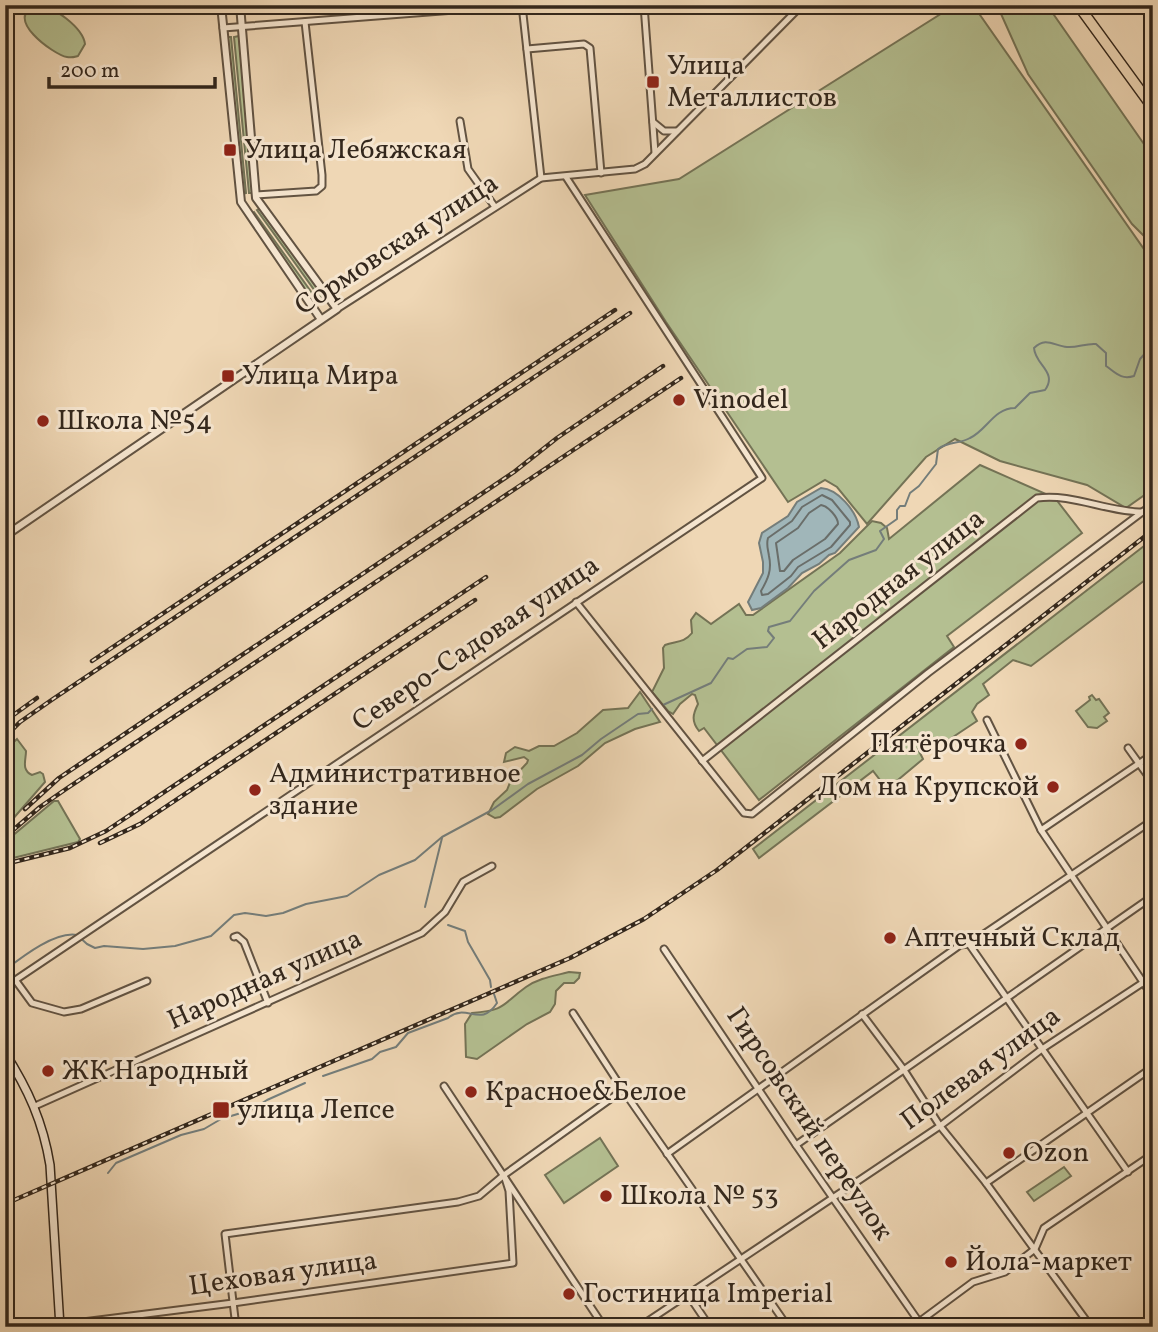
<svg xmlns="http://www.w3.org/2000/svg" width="1158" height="1332" viewBox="0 0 1158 1332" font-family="Vollkorn,serif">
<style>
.green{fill:#b4bf91;stroke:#747356;stroke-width:2}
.water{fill:#a0b6b9;stroke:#747d7a;stroke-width:2}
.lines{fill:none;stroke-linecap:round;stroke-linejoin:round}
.shore{stroke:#6a6e6a;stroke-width:2}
.stream{stroke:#747d7a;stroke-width:2}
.minor-casing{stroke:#625342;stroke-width:9}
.tertiary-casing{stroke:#625342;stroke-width:10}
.secondary-casing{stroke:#33271c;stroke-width:10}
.trunk-casing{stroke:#33271c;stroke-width:12}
.minor{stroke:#f5e5cf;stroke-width:5}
.tertiary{stroke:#f5e5cf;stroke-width:6}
.secondary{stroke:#f5e5cf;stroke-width:7}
.trunk{stroke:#efd7b5;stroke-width:9}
.rail-casing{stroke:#33271c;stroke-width:4.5}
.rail{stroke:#f5e5cf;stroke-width:2;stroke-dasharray:5;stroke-linecap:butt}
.poi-dot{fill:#8f2418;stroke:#f5e5cf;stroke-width:2.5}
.labels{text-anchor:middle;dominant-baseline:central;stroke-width:6;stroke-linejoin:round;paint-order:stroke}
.poi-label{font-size:28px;fill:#33271c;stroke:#f5e5cf;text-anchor:start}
.street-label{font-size:28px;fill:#33271c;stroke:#f5e5cf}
</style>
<rect width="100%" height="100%" fill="#efd7b5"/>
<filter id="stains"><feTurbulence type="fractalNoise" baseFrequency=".00286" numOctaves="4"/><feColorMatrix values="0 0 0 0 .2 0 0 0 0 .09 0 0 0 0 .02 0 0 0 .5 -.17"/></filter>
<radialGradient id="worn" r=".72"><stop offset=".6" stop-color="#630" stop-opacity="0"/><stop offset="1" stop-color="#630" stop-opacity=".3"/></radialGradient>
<g class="green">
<path d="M37,5C53,5 83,28 85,44L78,56C74,57 72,58 67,57C54,55 1,17 37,5Z"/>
<path d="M955,5H973L1153,262V489L1126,508L1087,485L1000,461L955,439L926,457L867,524L837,487L825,480L788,502L666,322L585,195L679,179Z"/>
<path d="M997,5H1047L1153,157V245L1132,224L1028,74Z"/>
<path d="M239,36L253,193H249L234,37Z"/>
<path d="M227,37H231L246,193L243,194Z"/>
<path d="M261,208L324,295L320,298L257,210Z"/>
<path d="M254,212L317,300L314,302L251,214Z"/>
<path d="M980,465L1055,498L1082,533L947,636L954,647L759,800L704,728L699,731C691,721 693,714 698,704L695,695L692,694L680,704L673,714L668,711L652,692L664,668L663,648L665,645C676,641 684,643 692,633L691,620L696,613L711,624L739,604L746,615H753L840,553L872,521L881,523L887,528L889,539Z"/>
<path d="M1153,539V574L1031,666L1013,660L983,684L989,695L977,704L972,712L977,721L944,743L934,741L918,749L923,759L887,789L873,771L759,858L753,849Z"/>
<path d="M640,692L660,722L635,729L605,743L578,766L537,789L500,817L495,818L488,814L494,802L507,790L511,780L527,763L528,760L524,757L504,762L506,753L515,747L529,751L539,746H554L577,733L603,710L628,708Z"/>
<path d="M1092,695L1096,700L1099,699L1109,713L1104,717L1107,721L1097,728L1088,727L1076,711L1090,700L1089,697Z"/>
<path d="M17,739L26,751C26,760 21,770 32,775L40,772L43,774L45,782L5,828V750Z"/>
<path d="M54,801H58L80,839L78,842L5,860V842Z"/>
<path d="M569,972L580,973L579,978L574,983H564L556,991L555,1004L550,1012L527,1024L477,1059L466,1057L465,1024L472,1013C507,1010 501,1005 526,987C539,978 554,976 569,972Z"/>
<path d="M600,1138L618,1166L564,1203L545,1175Z"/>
<path d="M1064,1167L1071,1176L1034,1201L1027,1192Z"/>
</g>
<path class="water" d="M821,488C838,489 856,511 859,527L835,553L829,555L819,564L802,573L788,588L761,608L752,610L748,602L763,573V562L759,543L762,533L788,516L797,502Z"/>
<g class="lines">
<g class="shore">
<path d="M822,495L832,500L850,522V525L831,547L798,567L791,576L768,594L762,595L761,591C768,579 772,570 769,556C768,549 766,545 768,538L792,521L802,507Z"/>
<path d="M821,505C828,506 838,517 838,524L825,539L793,560L784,571H780L776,543L798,528L809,513Z"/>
</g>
<g class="stream">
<path d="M663,705L711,683L728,658L733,659L747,649L767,647L774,638L768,631L769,627L790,621L814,591L849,560L876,550L884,539L880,531L897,519V510L900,506H905L910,493L919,486L936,464L938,449C948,441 960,444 970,438C987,430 994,408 1015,408L1030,393L1045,390C1058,372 1035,365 1034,348C1046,336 1054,346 1067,347C1077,348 1086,343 1096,344L1106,353V366C1116,373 1121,380 1134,376L1140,359L1149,349H1153"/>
<path d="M425,907L442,838"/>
<path d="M448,925L465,931L468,942L490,980L491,987"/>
<path d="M5,970C22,957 55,931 77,935L87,944L95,948L104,946L143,949L175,946L211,936L234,915L245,913L266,916L283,913L306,904L347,896L379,875L415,860L442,837L492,810L528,784L582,755L601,739L638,714L648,713L652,709"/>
<path d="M323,1076L372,1059L380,1052L396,1047L408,1033L448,1018C467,1002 480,1029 497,1003L494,994"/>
<path d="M108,1173L116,1163L181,1135L204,1129L221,1119L251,1110L267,1100L305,1083"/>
</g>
<defs>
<g id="minor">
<path d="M522,5L541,178"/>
<path d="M644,5L655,153"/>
<path d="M223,28L518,5"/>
<path d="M527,49L584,44L590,48L601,173"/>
<path d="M460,121L468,169L495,207"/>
<path d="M653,122L664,131H677"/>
<path d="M256,195L316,191L322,186V175L305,22"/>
<path d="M337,309L541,178L635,169L645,164L802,5"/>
<path d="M576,602L744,813L752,814L928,673L1153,504"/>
<path d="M987,720L1041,830L1153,997"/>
<path d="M1128,748L1153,783"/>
<path d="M702,761L1037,498C1072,493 1107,512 1143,512"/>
<path d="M1041,830L1153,754"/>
<path d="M234,937L237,936L244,942L268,1003"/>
<path d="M969,944L1128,1172"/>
<path d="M664,949L796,1145L919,1322"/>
<path d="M16,981L32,1003L64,1012L81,1009L147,981"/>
<path d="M5,987L762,478L566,177"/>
<path d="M573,1013L623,1090L788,1327"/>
<path d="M862,1014L904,1070L940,1126L986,1183L1091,1327"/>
<path d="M444,1086L604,1327"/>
<path d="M35,1106L422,933L445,912L463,882L492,866"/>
<path d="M796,1145L1153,896"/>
<path d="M667,1154L960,945L969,944L1153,820"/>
<path d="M986,1183L1153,1067"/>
<path d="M687,1293L710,1327"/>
<path d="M59,1325L233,1303L513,1263L509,1191L504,1175"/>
<path d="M236,1327L225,1234L458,1202L479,1196L504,1175L623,1090"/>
<path d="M639,1327L861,1179L940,1126L1042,1049L1153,976"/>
<path d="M912,1327L973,1282L1005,1272L1035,1249L1044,1228L1153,1154"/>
</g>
<g id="tertiary">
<path d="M221,5L241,202L320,318"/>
<path d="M5,536L337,309L256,198L240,5"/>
</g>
<path id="secondary" d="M5,1053C28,1089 43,1122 50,1165L60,1327"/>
<path id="trunk" d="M1078,5L1153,108"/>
</defs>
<use href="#minor" class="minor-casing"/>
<use href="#tertiary" class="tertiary-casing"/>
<use href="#secondary" class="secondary-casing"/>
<use href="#trunk" class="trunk-casing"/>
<use href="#minor" class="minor"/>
<use href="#tertiary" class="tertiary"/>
<use href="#secondary" class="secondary"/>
<use href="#trunk" class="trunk"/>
<defs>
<g id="rail">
<path d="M92,661L615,310"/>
<path d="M5,721L37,698"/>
<path d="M5,737L20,722L53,699L630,313"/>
<path d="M25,809L59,778L514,472L557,438L663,366"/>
<path d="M5,837L40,807L66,789L681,378"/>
<path d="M100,843L140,824L475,600"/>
<path d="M5,864L70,848L106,831L486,577"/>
<path d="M5,899L11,897"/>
<path d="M5,1204L570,958L644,919L717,870L1153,530"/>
</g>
</defs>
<use href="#rail" class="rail-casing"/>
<use href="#rail" class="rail"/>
</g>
<g class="poi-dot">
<rect x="646" y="75" width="14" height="14" rx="3.5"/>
<rect x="223" y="143" width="14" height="14" rx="3.5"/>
<rect x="221" y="369" width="14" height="14" rx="3.5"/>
<circle cx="679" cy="400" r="7"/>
<circle cx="43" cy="421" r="7"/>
<circle cx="1021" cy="744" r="7"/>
<circle cx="1053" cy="787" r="7"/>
<circle cx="255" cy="790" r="7"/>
<circle cx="890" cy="938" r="7"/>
<circle cx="48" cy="1071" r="7"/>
<circle cx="471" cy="1092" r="7"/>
<rect x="212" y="1101" width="18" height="18" rx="3.5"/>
<circle cx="1009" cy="1153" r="7"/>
<circle cx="606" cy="1196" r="7"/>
<circle cx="951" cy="1262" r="7"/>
<circle cx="569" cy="1294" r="7"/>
</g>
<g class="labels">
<g class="poi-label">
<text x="667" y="66">Улица<tspan x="667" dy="32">Металлистов</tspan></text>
<text x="244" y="150">Улица Лебяжская</text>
<text x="242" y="376">Улица Мира</text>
<text x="693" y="400">Vinodel</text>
<text x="57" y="421">Школа №54</text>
<text x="1007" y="744" text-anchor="end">Пятёрочка</text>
<text x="269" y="774">Административное<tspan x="269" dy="32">здание</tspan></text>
<text x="1039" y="787" text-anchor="end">Дом на Крупской</text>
<text x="904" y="938">Аптечный Склад</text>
<text x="62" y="1071">ЖК Народный</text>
<text x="485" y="1092">Красное&amp;Белое</text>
<text x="237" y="1110">улица Лепсе</text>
<text x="1023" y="1153">Ozon</text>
<text x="620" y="1196">Школа № 53</text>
<text x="965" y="1262">Йола-маркет</text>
<text x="583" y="1294">Гостиница Imperial</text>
</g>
<g class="street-label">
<text transform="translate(397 245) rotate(-33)">Сормовская улица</text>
<text transform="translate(899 580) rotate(-38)">Народная улица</text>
<text transform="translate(476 644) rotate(-34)">Северо-Садовая улица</text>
<text transform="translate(265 980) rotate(-24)">Народная улица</text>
<text transform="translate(981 1069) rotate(-36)">Полевая улица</text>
<text transform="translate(809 1124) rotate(56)">Гирсовский переулок</text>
<text transform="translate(283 1274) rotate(-8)">Цеховая улица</text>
</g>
</g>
<rect width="1158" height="1332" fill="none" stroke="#efd7b5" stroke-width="28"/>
<rect x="7" y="7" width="1144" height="1318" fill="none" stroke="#33271c" stroke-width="3.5"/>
<rect x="14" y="14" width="1130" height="1304" fill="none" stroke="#33271c" stroke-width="2"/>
<path d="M49 77v10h166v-10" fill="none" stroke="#33271c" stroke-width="3.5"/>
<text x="60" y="77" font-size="21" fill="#33271c" stroke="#f5e5cf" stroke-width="5" paint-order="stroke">200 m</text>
<rect width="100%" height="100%" filter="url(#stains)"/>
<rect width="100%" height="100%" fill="url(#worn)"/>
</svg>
